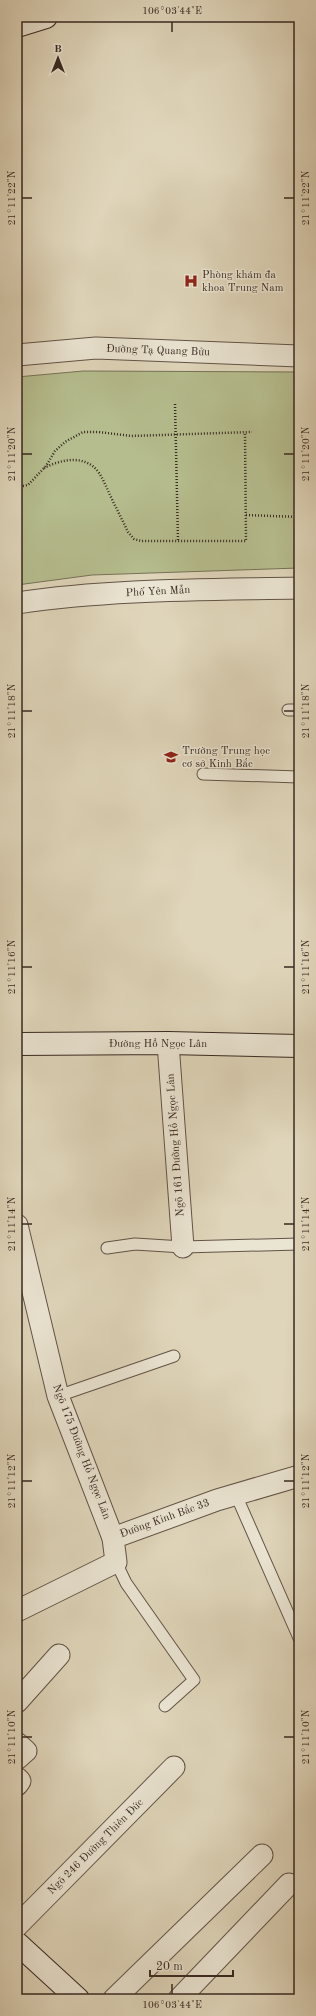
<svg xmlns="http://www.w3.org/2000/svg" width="316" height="2016" viewBox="0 0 316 2016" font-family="'Old Standard TT',serif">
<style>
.green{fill:#b5bc8d;stroke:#767257}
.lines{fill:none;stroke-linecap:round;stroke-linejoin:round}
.lane-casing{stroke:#625347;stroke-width:13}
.street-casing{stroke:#625347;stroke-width:23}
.secondary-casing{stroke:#382821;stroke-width:24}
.path{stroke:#382821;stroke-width:2.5;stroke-dasharray:1 2;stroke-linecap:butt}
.lane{stroke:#eae4d2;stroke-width:11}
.street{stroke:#eae4d2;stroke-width:21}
.secondary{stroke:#eae4d2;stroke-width:22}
.ticks{fill:none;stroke:#382821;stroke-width:1.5}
.labels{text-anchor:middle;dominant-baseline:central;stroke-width:3;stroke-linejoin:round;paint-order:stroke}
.poi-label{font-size:11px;fill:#382821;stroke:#eae4d2;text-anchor:start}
.street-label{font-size:11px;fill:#382821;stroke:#eae4d2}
.neatline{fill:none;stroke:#382821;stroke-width:1.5}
.ticks-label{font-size:10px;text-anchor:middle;fill:#382821}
</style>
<rect width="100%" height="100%" fill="#dfd5ba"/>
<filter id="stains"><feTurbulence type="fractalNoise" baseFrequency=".005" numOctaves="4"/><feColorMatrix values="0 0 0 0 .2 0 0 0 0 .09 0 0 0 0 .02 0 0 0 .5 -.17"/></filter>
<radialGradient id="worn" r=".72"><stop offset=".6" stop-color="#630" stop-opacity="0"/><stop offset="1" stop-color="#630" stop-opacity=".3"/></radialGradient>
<path class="green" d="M83,371L299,372V568L92,575L17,585V377Z"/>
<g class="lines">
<defs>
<g id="lane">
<path d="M288,710H299"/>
<path d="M203,774L299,777"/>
<path d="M107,1248L135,1244L183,1247L299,1244"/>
<path d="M58,1396L174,1356"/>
<path d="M236,1495L299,1638"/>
<path d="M116,1562L126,1583L194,1680L165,1706"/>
</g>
<g id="street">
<path d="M17,355L96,348L299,356"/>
<path d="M17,603C110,589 205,590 299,588"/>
<path d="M168,1043L183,1247"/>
<path d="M17,1225L58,1396L113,1538"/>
<path d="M17,1611L116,1562L113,1538L217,1500L299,1476"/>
<path d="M17,1702L59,1655"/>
<path d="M17,1743L26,1751L17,1759"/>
<path d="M17,1778L20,1781L17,1785"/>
<path d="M17,1926L174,1767"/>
<path d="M114,1999L262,1855"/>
<path d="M179,1999L289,1884"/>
</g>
<g id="secondary">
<path d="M17,26L46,17"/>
<path d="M17,1044L168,1043L299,1046"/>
<path d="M17,1943L78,1999"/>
</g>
</defs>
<use href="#lane" class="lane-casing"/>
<use href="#street" class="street-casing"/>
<use href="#secondary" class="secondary-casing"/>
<g class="path">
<path d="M175,404L178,541"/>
<path d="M44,468C62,459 86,454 99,473C103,479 106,486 109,493C115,506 122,519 128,532L134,539L141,541H246L245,432"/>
<path d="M17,487L28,485L46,466L55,451L65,442L83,432H99L131,436L252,432"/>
<path d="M246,515L299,517"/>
</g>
<use href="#lane" class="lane"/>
<use href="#street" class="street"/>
<use href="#secondary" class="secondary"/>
</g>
<path class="ticks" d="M172,22V32M22,198H32M284,198H294M22,454H32M284,454H294M22,711H32M284,711H294M22,967H32M284,967H294M22,1224H32M284,1224H294M22,1481H32M284,1481H294M22,1737H32M284,1737H294M172,1984V1994"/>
<defs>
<symbol id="hospital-bare" viewBox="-9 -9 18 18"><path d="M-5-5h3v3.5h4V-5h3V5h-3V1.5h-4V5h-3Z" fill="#8f2418" stroke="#eae4d2" stroke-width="2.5" paint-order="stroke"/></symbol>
<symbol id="school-bare" viewBox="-9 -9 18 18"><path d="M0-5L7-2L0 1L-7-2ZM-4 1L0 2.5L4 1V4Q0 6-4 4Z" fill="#8f2418" stroke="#eae4d2" stroke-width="2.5" paint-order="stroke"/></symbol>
</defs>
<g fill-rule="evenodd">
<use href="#hospital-bare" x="181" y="271" width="20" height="20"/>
<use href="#school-bare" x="161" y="747" width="20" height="20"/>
</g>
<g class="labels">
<g class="poi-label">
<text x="202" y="275">Phòng khám đa<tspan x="202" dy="13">khoa Trung Nam</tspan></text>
<text x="182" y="751">Trường Trung học<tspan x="182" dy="13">cơ sở Kinh Bắc</tspan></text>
</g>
<g class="street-label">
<text transform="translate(158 351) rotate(2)">Đường Tạ Quang Bửu</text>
<text transform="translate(158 592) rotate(-3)">Phố Yên Mẫn</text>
<text x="158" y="1044">Đường Hồ Ngọc Lân</text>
<text transform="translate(176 1145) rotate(-94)">Ngõ 161 Đường Hồ Ngọc Lân</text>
<text transform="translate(81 1452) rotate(69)">Ngõ 175 Đường Hồ Ngọc Lân</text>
<text transform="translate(165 1519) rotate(-20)">Đường Kinh Bắc 33</text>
<text transform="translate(96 1847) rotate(-45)">Ngõ 246 Đường Thiên Đức</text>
</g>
</g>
<rect width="316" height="2016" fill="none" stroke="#dfd5ba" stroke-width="44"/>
<g transform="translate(58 58)" stroke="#eae4d2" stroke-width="3" paint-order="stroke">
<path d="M0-3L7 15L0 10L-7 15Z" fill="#382821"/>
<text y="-6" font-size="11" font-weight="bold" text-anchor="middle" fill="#382821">B</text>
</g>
<path d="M150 1970v6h83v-6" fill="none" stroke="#382821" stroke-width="2"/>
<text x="156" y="1970" font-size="12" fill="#382821" stroke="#eae4d2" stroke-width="3" paint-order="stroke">20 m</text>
<rect x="22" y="22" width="272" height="1972" class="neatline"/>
<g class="ticks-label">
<text x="172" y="14">106°03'44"E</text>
<text transform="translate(11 198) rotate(-90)" y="4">21°11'22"N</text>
<text transform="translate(305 198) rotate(-90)" y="4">21°11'22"N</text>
<text transform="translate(11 454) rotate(-90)" y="4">21°11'20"N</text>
<text transform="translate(305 454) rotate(-90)" y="4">21°11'20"N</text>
<text transform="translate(11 711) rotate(-90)" y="4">21°11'18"N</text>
<text transform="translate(305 711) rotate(-90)" y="4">21°11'18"N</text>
<text transform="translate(11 967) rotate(-90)" y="4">21°11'16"N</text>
<text transform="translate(305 967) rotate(-90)" y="4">21°11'16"N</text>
<text transform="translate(11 1224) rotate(-90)" y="4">21°11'14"N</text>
<text transform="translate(305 1224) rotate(-90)" y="4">21°11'14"N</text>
<text transform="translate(11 1481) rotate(-90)" y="4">21°11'12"N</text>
<text transform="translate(305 1481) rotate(-90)" y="4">21°11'12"N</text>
<text transform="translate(11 1737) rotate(-90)" y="4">21°11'10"N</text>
<text transform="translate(305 1737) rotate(-90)" y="4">21°11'10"N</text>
<text x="172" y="2008">106°03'44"E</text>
</g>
<rect width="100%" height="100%" filter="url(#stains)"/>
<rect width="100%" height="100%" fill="url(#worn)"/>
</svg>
